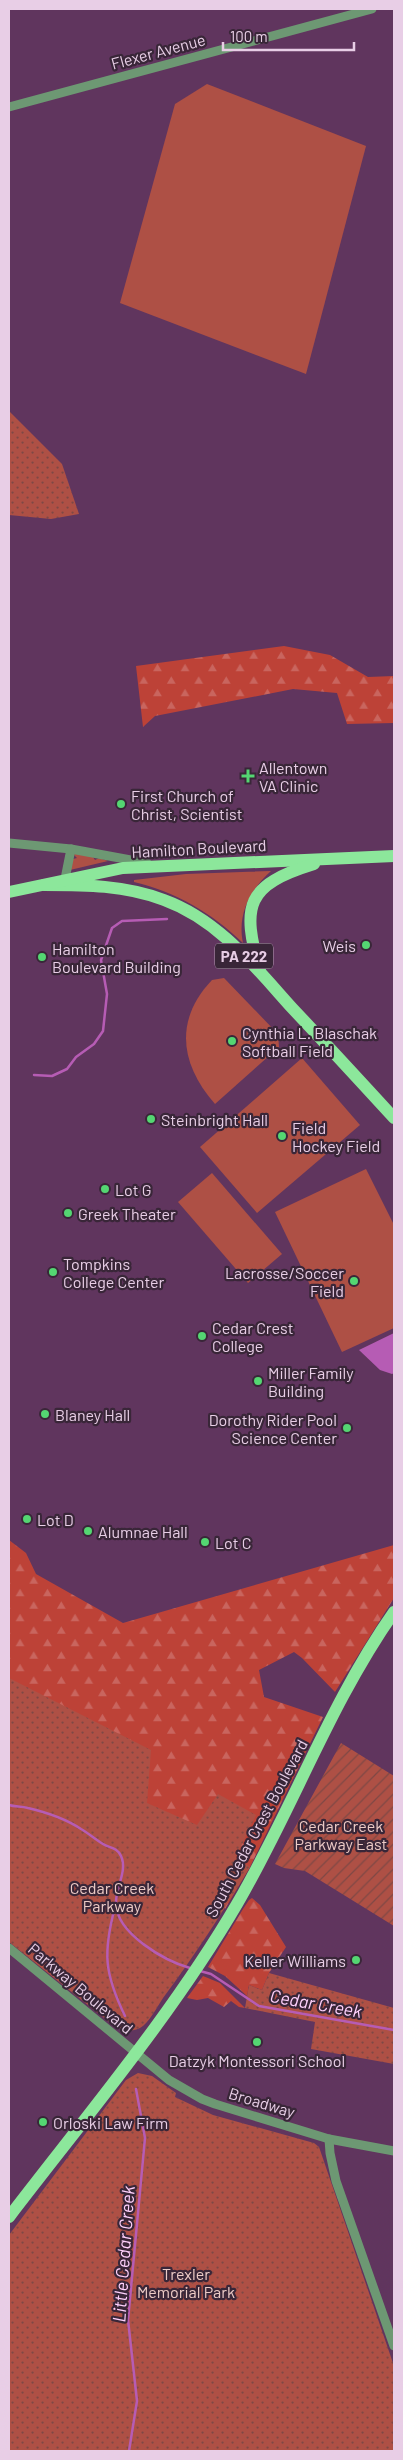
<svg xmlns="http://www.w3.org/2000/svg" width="403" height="2460" viewBox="0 0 403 2460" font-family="Barlow,sans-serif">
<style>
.grass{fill:#ae5045}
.forest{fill:url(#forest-firs)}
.park{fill:url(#park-dots)}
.garden{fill:url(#garden-furrows)}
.water{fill:#b65cb4}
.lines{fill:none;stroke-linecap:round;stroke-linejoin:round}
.stream{stroke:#b65cb4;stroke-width:2.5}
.tertiary{stroke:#6d9873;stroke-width:9}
.primary{stroke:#8ce79b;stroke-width:12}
.poi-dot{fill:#54d672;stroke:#392638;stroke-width:2}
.labels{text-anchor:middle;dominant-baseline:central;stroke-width:4.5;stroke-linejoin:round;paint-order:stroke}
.shield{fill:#392638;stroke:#b49cb2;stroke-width:1}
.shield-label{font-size:15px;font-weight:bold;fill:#e8cee6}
.street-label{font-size:16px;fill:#e8cee6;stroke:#392638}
.poi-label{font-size:16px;fill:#e8cee6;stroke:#392638;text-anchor:start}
.park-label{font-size:16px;fill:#edcbc6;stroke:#392638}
.water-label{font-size:18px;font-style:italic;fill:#ffd1fc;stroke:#392638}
</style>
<defs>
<pattern id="forest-firs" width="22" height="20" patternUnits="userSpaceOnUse" patternTransform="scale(1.25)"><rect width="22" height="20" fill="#bd4237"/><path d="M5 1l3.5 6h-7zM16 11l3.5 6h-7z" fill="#c9655e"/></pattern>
<pattern id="park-dots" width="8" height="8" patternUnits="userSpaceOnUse" patternTransform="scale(1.25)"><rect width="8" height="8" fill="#ae5045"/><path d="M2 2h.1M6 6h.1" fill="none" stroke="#7f4845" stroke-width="1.8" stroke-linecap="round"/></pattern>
<pattern id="garden-furrows" width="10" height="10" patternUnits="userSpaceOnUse" patternTransform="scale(1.25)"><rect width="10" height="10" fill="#ae5045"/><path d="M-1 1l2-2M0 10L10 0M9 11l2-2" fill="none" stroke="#7f4845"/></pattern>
</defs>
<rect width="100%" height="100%" fill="#60355e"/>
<g class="grass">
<path d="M207,84L366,146L306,374L120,303L175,104Z"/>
<path d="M75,853L93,857L95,860L99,858L108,861L70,870L73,859L77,858L74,855Z"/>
<path d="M271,871C250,890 237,914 243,943C212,913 176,892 134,882V880L186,874Z"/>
<path d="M224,978L278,1034L279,1047L215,1104C180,1064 174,1020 212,980Z"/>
<path d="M302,1058L360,1125L257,1213L200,1147Z"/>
<path d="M366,1169L394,1225V1328L342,1352L275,1212Z"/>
<path d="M212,1173L282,1254L248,1283L178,1202Z"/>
</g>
<g class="forest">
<path d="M284,646L330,655L368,677L394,676V723L347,724L337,693L293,689L155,716L143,727L136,666Z"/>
<path d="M9,1540L26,1553L36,1574L123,1623L394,1545V1598L335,1692L302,1658L294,1652L259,1670L264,1697L323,1717L250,1867L225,1909L199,1828L177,1834L9,1693Z"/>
<path d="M252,1898L260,1905L286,1947L269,1973L262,1990L249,1985L247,1996L225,1976L208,1967L243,1909L249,1900Z"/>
<path d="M203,1976L220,1983L245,2008L239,2007L231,2001L224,2007L208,1998L197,2000L187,1998Z"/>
</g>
<g class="park">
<path d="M9,411L62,464L79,514L51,519L9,515Z"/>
<path d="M9,1678L151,1750L147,1803L197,1825L218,1794L256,1815L236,1857L250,1867C223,1912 194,1956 163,1998C157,2007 149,2023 140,2028C128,2034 118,2027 108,2021L9,1942Z"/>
<path d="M269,1973L394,2008V2064L311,2049L315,2022L245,2008L249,1985L262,1990Z"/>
<path d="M138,2073L152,2076L176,2093L175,2097L213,2115L314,2143L319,2147L394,2366V2451H9V2235L126,2080Z"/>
</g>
<path class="garden" d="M341,1743L394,1776V1926L305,1871L284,1868L275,1864Z"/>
<path class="water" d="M394,1333V1373L392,1374L380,1370L359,1350Z"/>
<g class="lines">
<g class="stream">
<path d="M34,1075L52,1076L67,1069L76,1057L94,1044L103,1031L107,994L101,960L112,928L122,921L167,919"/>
<path d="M9,1805C15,1807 21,1806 28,1808C45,1812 66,1819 81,1829C88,1833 95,1839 103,1844C109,1848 117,1847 121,1856C128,1871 115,1888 116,1904C117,1934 165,1961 190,1968"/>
<path d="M115,1907C103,1952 104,1973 125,2016"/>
<path d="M200,1971L211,1974L259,2006L394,2030"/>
<path d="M129,2451L137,2401L128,2320L145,2138L136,2089"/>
</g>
<g class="tertiary">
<path d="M9,107L372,9"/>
<path d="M9,843L71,849L147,863"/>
<path d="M65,879L71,849"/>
<path d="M9,1948L169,2080L202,2099L215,2104L329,2139L394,2151"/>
<path d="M329,2139L330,2153L336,2181L394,2346"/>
</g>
<g class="primary">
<path d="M44,885C85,885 125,885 164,900C219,920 255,967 293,1009C327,1045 361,1082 394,1118"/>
<path d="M9,892L123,868L394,856"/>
<path d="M260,971C241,905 246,885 314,864"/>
<path d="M9,2217C87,2115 172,2015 237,1904C293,1808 330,1703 394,1612"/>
</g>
</g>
<g class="poi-dot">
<path d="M245.5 768.5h5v5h5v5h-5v5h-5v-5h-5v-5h5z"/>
<circle cx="121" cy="804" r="5"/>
<circle cx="366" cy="945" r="5"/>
<circle cx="42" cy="957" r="5"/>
<circle cx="232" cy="1041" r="5"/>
<circle cx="151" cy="1119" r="5"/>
<circle cx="282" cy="1136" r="5"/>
<circle cx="105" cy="1189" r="5"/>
<circle cx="68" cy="1213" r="5"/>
<circle cx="53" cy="1272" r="5"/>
<circle cx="354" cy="1281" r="5"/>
<circle cx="202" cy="1336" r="5"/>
<circle cx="258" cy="1381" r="5"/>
<circle cx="45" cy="1414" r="5"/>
<circle cx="347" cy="1428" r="5"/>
<circle cx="27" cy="1519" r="5"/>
<circle cx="88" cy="1531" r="5"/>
<circle cx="205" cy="1542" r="5"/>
<circle cx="356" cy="1960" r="5"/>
<circle cx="257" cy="2042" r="5"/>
<circle cx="43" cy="2122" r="5"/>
</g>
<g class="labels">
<rect class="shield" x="215" y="943.5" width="58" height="25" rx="4"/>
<g class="shield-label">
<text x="244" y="956">PA 222</text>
</g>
<g class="street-label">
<text transform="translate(158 51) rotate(-15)">Flexer Avenue</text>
<text transform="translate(199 848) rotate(-3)">Hamilton Boulevard</text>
<text transform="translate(256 1828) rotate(-62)">South Cedar Crest Boulevard</text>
<text transform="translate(81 1988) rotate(40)">Parkway Boulevard</text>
<text transform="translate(262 2102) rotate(17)">Broadway</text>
</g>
<g class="poi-label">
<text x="259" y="767">Allentown<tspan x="259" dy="18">VA Clinic</tspan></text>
<text x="131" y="795">First Church of<tspan x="131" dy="18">Christ, Scientist</tspan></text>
<text x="356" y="945" text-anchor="end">Weis</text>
<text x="52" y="948">Hamilton<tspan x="52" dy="18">Boulevard Building</tspan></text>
<text x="242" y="1032">Cynthia L. Blaschak<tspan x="242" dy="18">Softball Field</tspan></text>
<text x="161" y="1119">Steinbright Hall</text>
<text x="292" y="1127">Field<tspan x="292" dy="18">Hockey Field</tspan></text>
<text x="115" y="1189">Lot G</text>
<text x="78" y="1213">Greek Theater</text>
<text x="63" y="1263">Tompkins<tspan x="63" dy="18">College Center</tspan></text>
<text x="344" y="1272" text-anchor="end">Lacrosse/Soccer<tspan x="344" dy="18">Field</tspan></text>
<text x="212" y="1327">Cedar Crest<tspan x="212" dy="18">College</tspan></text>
<text x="268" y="1372">Miller Family<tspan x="268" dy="18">Building</tspan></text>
<text x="55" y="1414">Blaney Hall</text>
<text x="337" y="1419" text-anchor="end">Dorothy Rider Pool<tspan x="337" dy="18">Science Center</tspan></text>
<text x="37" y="1519">Lot D</text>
<text x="98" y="1531">Alumnae Hall</text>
<text x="215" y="1542">Lot C</text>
<text x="346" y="1960" text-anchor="end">Keller Williams</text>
<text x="257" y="2060" text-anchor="middle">Datzyk Montessori School</text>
<text x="53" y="2122">Orloski Law Firm</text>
</g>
<g class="park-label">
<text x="341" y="1825">Cedar Creek<tspan x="341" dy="18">Parkway East</tspan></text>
<text x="112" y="1887">Cedar Creek<tspan x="112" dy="18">Parkway</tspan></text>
<text x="186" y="2273">Trexler<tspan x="186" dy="18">Memorial Park</tspan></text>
</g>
<g class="water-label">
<text transform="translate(316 2003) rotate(10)">Cedar Creek</text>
<text transform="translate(123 2254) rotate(-86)">Little Cedar Creek</text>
</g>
</g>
<rect width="403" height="2460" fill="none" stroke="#e8cee6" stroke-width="20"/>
<path d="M223 42v8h131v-8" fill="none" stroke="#e8cee6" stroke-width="2.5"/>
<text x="230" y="42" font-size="15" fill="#e8cee6" stroke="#392638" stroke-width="4" paint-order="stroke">100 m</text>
</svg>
